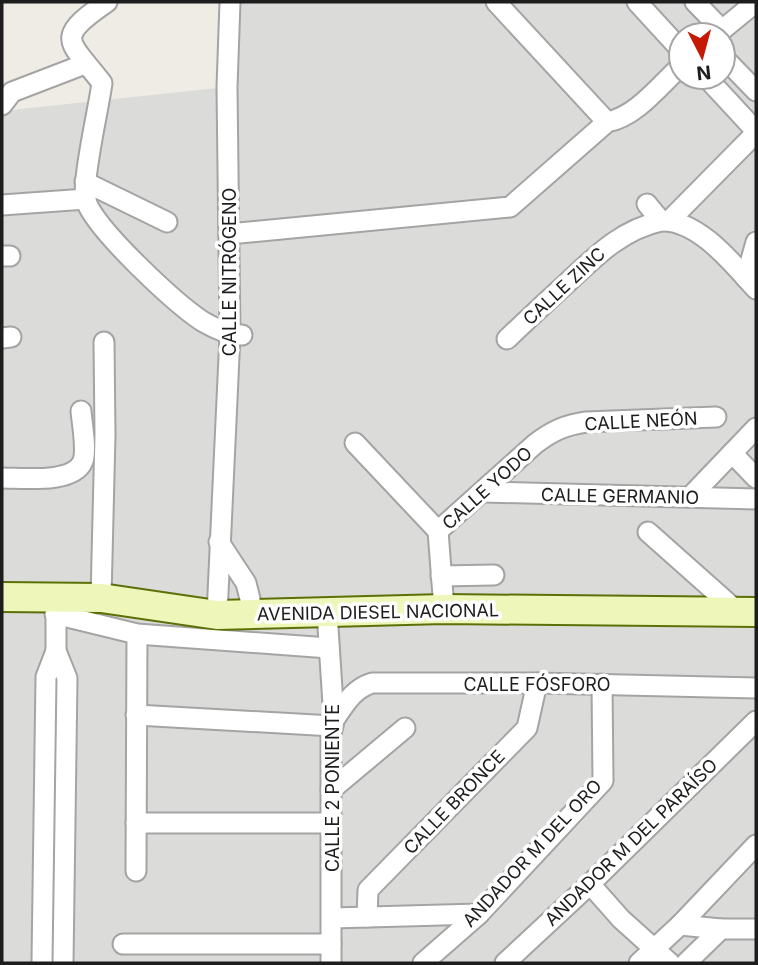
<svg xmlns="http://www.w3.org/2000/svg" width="758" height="965" viewBox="0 0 758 965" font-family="Inter,sans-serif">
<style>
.residential{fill:#dbdbda;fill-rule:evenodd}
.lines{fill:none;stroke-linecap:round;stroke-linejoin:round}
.street-casing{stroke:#a4a4a4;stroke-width:23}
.secondary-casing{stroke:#5b7108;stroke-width:32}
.street{stroke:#fff;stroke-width:19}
.secondary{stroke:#eef7b9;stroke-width:28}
.labels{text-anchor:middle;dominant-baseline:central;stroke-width:7;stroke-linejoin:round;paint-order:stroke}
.street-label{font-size:18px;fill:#1d1d1d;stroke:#fff}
</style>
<rect width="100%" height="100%" fill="#eeece4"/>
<path class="residential" d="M228,2H756V963H2V111L227,87ZM681,35H723V77H681Z"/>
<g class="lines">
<defs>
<g id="street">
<path d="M107,2C53,39 69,40 102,83C99,107 81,183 86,201C96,230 175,303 202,321C214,328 228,335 242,335"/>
<path d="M496,2L607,122"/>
<path d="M637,2L681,50"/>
<path d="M695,2L722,30"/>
<path d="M716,35L756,2"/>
<path d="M723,57L756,91"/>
<path d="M706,77L756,131"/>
<path d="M2,105L12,92L85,64"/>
<path d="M85,182L167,222"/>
<path d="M647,204L661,221C698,219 734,265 756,289"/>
<path d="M2,205L86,199"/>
<path d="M669,221L756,133"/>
<path d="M229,234L510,207L607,122C636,117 660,85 681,66"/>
<path d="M2,256H10"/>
<path d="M746,278L756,242"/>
<path d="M2,338L11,337"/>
<path d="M507,339C527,320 547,301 567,283C596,256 621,230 661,221"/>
<path d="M355,443L438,531"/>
<path d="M732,453L756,478"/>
<path d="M2,478C23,478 74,484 83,461C87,450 82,423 81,411"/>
<path d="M484,492L756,499"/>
<path d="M690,497L756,428"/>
<path d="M438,531L535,444C552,431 565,425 586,422L716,417"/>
<path d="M438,531L444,609"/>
<path d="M648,532L738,612"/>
<path d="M219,542L246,583L250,599"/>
<path d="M441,576L494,575"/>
<path d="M56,598V651L67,678L63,963"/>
<path d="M101,598L105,435L104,342"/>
<path d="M327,612L334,720L331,734V963"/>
<path d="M55,614L137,634L329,648"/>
<path d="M217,615L230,335L227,87L230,2"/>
<path d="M136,715L333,726"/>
<path d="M334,720C345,704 353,689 372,683H537L756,688"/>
<path d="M331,790L405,728"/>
<path d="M136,823H331"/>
<path d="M136,871L137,634"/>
<path d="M590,884L621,919L670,963"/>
<path d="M367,917L368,890L527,728L537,683"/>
<path d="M332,918L479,914"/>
<path d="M680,925L721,929H756"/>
<path d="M123,944H331"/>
<path d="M42,962L46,677L56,651"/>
<path d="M423,963L479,914L603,781L602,684"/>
<path d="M505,963L590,884L756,721"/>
<path d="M639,963L680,925L756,845"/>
<path d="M686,963L721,929"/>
</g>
<path id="secondary" d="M2,597L101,598L217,615L444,609L756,612"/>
</defs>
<use href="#street" class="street-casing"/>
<use href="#secondary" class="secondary-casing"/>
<use href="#street" class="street"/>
<use href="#secondary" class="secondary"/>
</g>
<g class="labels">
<g class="street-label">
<text transform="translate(229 272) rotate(-90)">CALLE NITRÓGENO</text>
<text transform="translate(564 286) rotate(-43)">CALLE ZINC</text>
<text transform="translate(641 421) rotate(-3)">CALLE NEÓN</text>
<text transform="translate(487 488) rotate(-42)">CALLE YODO</text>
<text transform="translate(620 496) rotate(1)">CALLE GERMANIO</text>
<text transform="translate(378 612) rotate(-1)">AVENIDA DIESEL NACIONAL</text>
<text x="537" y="684">CALLE FÓSFORO</text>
<text transform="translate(332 788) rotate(-90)">CALLE 2 PONIENTE</text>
<text transform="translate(454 802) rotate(-46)">CALLE BRONCE</text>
<text transform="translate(631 842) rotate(-44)">ANDADOR M DEL PARAÍSO</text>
<text transform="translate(532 853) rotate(-47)">ANDADOR M DEL ORO</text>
</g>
</g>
<rect width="758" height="965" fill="none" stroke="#1d1d1d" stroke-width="7"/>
<g transform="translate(702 56) rotate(174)"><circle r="33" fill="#ffffff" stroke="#a5a5a5" stroke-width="2"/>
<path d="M0-5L12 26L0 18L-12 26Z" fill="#c51a06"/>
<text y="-10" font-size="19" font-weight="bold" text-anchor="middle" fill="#1d1d1d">N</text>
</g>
</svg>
